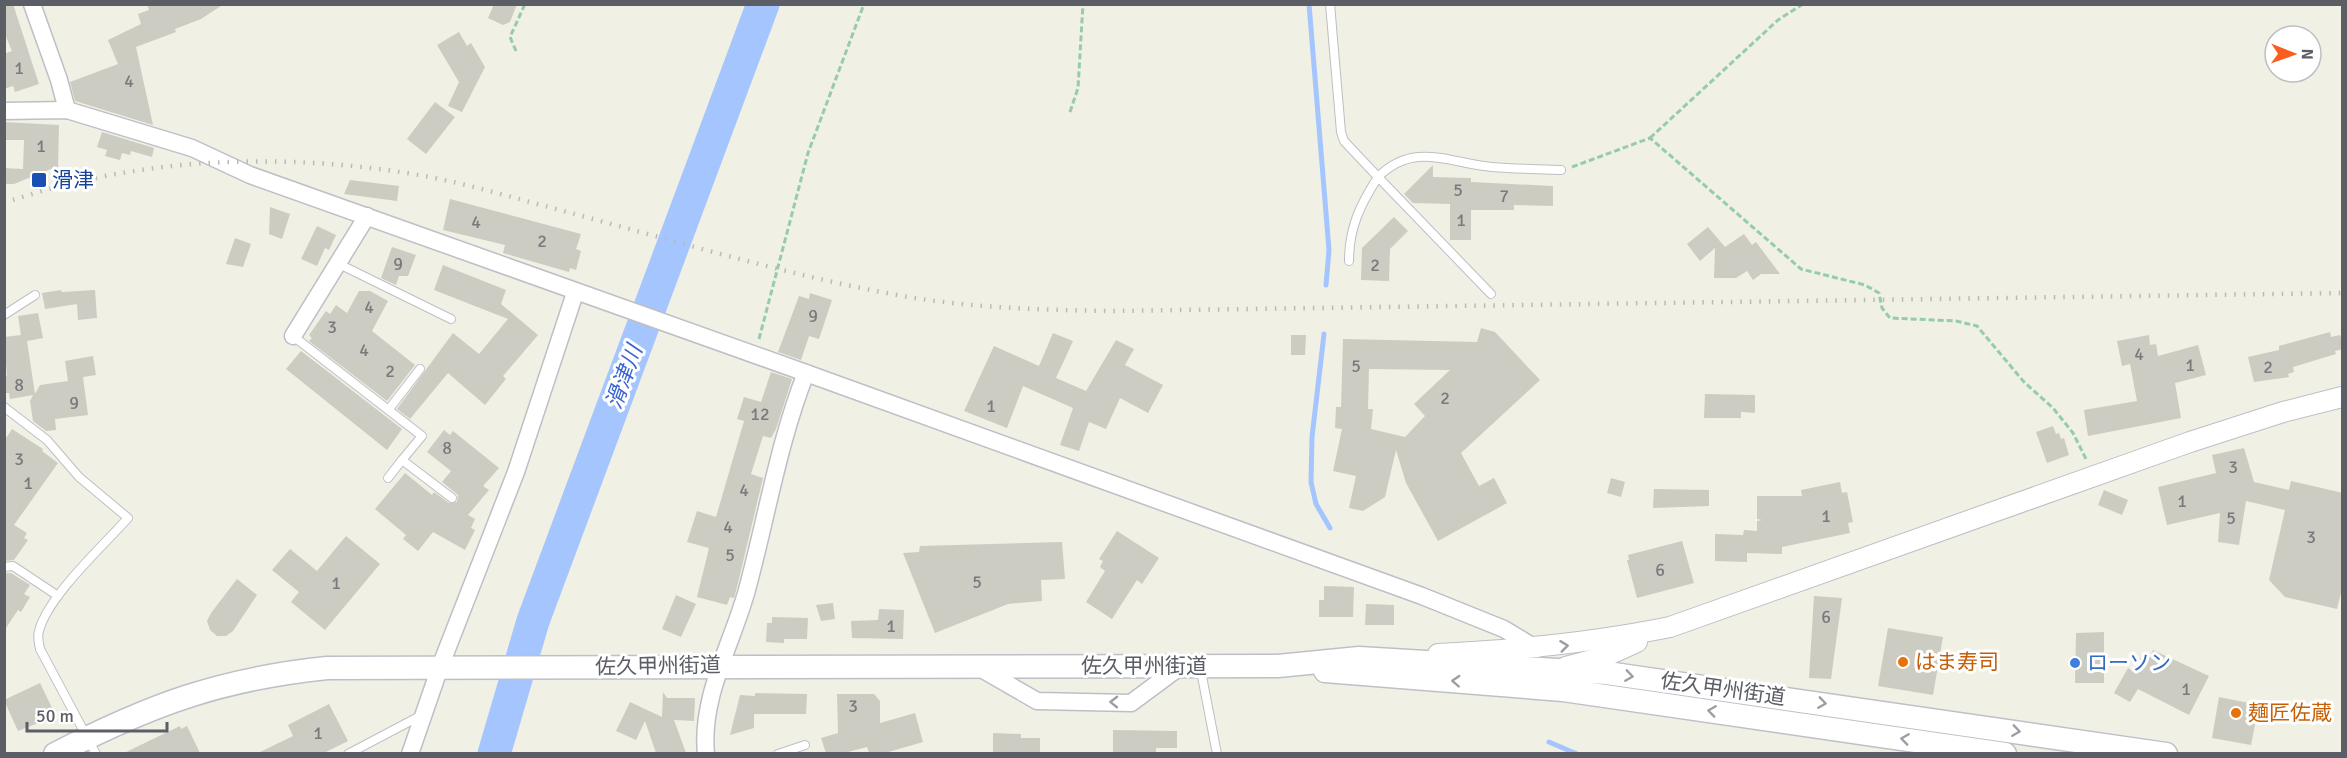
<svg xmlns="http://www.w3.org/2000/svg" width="2347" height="758" viewBox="0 0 2347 758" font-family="Signika,'Noto Sans JP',sans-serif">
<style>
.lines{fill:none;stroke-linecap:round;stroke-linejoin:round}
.stream{stroke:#a5c5ff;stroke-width:5}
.river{stroke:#a5c5ff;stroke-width:33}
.building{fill:#cdccc3;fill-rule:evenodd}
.service-casing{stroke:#bebfc6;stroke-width:10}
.minor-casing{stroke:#bebfc6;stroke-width:19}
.tertiary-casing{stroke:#bebfc6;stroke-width:22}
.secondary-casing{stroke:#bec0c8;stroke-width:25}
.path{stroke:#96cbb0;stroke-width:3;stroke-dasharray:6 3;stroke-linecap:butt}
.service{stroke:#fff;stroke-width:8}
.minor{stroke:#fff;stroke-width:16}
.tertiary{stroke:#fff;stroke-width:20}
.secondary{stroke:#fff;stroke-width:22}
.rail{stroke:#b9baba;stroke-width:4.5;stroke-dasharray:1.5 8;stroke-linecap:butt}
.oneway{stroke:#9d9ea3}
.transit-dot{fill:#1a4fb4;stroke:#fff;stroke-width:2}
.food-dot{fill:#e8710a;stroke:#fff;stroke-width:2}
.shop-dot{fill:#3f7fe0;stroke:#fff;stroke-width:2}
.labels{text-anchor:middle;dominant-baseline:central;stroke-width:6;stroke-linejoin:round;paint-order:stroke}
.number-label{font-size:18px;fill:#787a7d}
.transit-label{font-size:21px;fill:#164399;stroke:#fff;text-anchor:start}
.food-label{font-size:21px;fill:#c56008;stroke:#fff;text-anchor:start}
.shop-label{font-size:21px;fill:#366cbe;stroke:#fff;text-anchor:start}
.street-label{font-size:21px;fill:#5c5e66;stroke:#fff}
.water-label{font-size:22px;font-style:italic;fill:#3a64d0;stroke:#fff}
</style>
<rect width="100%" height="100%" fill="#f0f0e4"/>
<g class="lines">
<g class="stream">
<path d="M1309,4L1329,250L1326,285"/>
<path d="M1324,334L1312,437L1311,482L1316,504L1330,528"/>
<path d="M1549,742L1577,754"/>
</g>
<path class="river" d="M494,754L533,621L763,4"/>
</g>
<g class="building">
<path d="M4,4H13L39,84L15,92L13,86L4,89V54L12,51L4,32Z"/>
<path d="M147,4H224L201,19L175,29L176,32L136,47L153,125L75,101L70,82L118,64L108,40L141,24L138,14L149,10Z"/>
<path d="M494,4H517L510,22L503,25L488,18Z"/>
<path d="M459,32L467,46L471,43L485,67L462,112L448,106L459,82L437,45Z"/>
<path d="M435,102L455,117L426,154L407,139Z"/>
<path d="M4,122L59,125L58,169H51L14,184H4V168L23,169L24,140H4Z"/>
<path d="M102,132L154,148L152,157L131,151L130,155L122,153L120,160L105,156L107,150L97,147Z"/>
<path d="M1433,165V177L1471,178V182L1553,186V206L1514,205V210H1471V240H1450V204L1413,203L1404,194Z"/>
<path d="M350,180L399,186L397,201L344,194Z"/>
<path d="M450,199L581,234L576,249L581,251L576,270L570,268L569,272L503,253L505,245L443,230Z"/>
<path d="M270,207L290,214L282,239L269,234Z"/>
<path d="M1394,217L1408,231L1390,249L1389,281L1361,280L1362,248Z"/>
<path d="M317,226L336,235L329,250L325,248L317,266L301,259Z"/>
<path d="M1708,227L1725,247L1744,234L1752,245L1756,242L1780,274H1761L1753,280L1747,271L1736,278H1714L1715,248L1700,261L1687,244Z"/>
<path d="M235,238L251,244L243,267L226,264Z"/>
<path d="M392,247L416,255L408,276H399L396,285L381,278Z"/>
<path d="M443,265L506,290L501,304L538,335L503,376L506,379L485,405L448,373L410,419L397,409L453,333L479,354L508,319L434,290Z"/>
<path d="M61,290L62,292L95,290L97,318L78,320L77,304L45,309L42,293Z"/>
<path d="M359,291H370L388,301L372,331L415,365L387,401L309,341L312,338L309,335L326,311L330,314L336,305L347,313Z"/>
<path d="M810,293L832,300L819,339L809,336L801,360L778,352L799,296L809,299Z"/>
<path d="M38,313L43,338L27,341L35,394L40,385L68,381L65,361L93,356L96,375L83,377L88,415L55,419L56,430L46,431L33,421L30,401L33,395L10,399L9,393H4V376H7L4,337L21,335L18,316Z"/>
<path d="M1481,328L1495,332L1540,380L1461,453L1479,486L1494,478L1507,503L1438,541L1406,483L1396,450L1385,497L1363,511L1349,508L1356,476L1333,471L1342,429L1335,428L1336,407H1341L1343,339L1477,342ZM1369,369L1450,370L1414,404L1425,416L1405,437L1371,429L1373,409H1368Z"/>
<path d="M2330,332L2331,337L2340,335L2343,343V349L2335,351L2336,354L2293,367L2294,372L2288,374L2289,377L2254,382L2248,357L2279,350V346Z"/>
<path d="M1053,333L1073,341L1056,378L1086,391L1116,340L1134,349L1125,365L1163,385L1148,413L1120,398L1106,429L1089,422L1079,451L1060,445L1073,408L1023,386L1007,428L964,411L994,346L1039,366Z"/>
<path d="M1291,335H1306L1305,355H1291Z"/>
<path d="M2149,335L2150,345L2156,344L2158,356L2198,345L2206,375L2175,383L2181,418L2088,436L2084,410L2137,401L2130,364L2122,366L2117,341Z"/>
<path d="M301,351L402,429L387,450L286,369Z"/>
<path d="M771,372L792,379L776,429L771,438L763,436L751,474L763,478L738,583L734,598L730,597L727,605L697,597L709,548L687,542L697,511L716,517L744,421L737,419L744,397L761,402Z"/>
<path d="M1705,394L1755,395V413L1741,412V418H1704Z"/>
<path d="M2053,426L2056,434L2059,433L2061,439L2064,438L2069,455L2047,463L2036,432Z"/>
<path d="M12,429L43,449L42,451L58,463L14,525L27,533L24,538L28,540L14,560L4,561V441Z"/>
<path d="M444,430L450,435L453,431L499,468L483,486L489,490L468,515L475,519L471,528L475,530L465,550L433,532L418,551L403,539L406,535L375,509L405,473L432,495L434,492L449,503L457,502L458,495L442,482L451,471L427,452Z"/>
<path d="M2244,448L2254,482L2289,490L2291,481L2343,493V585L2337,609L2285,597L2269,580L2285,510L2246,501L2239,545L2218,542L2220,513L2167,525L2158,487L2216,473L2212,455Z"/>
<path d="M1611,478L1625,482L1621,497L1607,493Z"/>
<path d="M1840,482L1842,493L1847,492L1853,522L1848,523L1850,533L1782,547V554L1747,553V562L1715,561V534L1743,535L1744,530L1757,531V521L1762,520L1757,519V496H1802L1801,490Z"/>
<path d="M1654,489L1709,490V506L1653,508Z"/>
<path d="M2104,490L2128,500L2122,515L2098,505Z"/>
<path d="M1117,531L1159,558L1142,584L1137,580L1112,619L1086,602L1105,571L1100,567L1103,561L1099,559Z"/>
<path d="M346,536L380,564L325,630L291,602L299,592L272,570L290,549L317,571Z"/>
<path d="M1682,541L1694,583L1637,598L1627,560H1629L1628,555Z"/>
<path d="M1062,542L1065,579L1041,580L1042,601L1008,604L935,633L903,553L919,552L920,546Z"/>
<path d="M4,573H11L30,585L24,594L30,597L21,612L18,610L4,631Z"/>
<path d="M237,579L257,595L233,631L226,636H217L210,630L207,621L211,613Z"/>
<path d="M1324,586L1354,587L1353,617H1319V600H1324Z"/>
<path d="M676,595L696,604L681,637L662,629Z"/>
<path d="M1814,596L1842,598L1831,679L1809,678Z"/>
<path d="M833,603L835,619L821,621L816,605Z"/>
<path d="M1366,604L1394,605V625H1365Z"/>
<path d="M879,609L904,610L903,639L852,638L851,621L878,620Z"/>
<path d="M772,617L808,618L807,639H784V643L766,642L767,623H772Z"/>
<path d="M1888,628L1943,637L1933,695L1878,686Z"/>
<path d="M2104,632V683H2075L2076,633Z"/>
<path d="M2153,650L2209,676L2189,715L2138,689L2130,702L2114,693L2128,668L2133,671L2143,654L2149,658Z"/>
<path d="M40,683L56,716L18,731L4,700Z"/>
<path d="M663,692L667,698H695L694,721L674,720L686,753H656L645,721L636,740L616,731L630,702L662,717Z"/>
<path d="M755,693L807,694L806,714H754V728L730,735L740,695L755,696Z"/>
<path d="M837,694H874L880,701V723L915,713L923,742L885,753H869L867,747L844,753H826L821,738L838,733Z"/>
<path d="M2219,697L2259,705L2251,745L2212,738Z"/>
<path d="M329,704L348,741L324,753H258L293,736L288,725Z"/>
<path d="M180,726L181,729L187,726L200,753H124Z"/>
<path d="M1113,730L1177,731V748H1156V753H1113Z"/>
<path d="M993,733L1021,734V738H1040V753H993Z"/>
</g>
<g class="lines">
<defs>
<g id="service">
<path d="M1330,4L1341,132L1344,141L1378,177C1414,141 1449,163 1492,167C1515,169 1538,169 1561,170"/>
<path d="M1349,261C1349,228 1360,205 1378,177L1491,294"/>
<path d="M339,264L451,319"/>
<path d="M4,315L35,295"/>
<path d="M293,336L422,436L402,460L452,498"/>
<path d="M4,407L47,440L79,477L128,518C103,546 48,596 39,631C37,637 39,643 40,649L96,754"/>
<path d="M389,409L420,369"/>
<path d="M388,478L402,460"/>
<path d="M4,567L13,566L58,596"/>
<path d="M1200,666L1217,754"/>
<path d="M348,754L422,715"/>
<path d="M778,754L805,745"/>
</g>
<g id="minor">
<path d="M32,4L59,80L67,110"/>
<path d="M4,111L67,110L192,148L250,175L806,373L1422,596L1504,629L1537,649"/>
<path d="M293,336L367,216"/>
<path d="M978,667L1037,701L1131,703L1181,666"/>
<path d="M410,754L440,667L516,472L575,293"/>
<path d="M706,754C700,695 734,641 748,586C767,515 779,441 806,373"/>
</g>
<g id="tertiary">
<path d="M1438,654C1518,650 1591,643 1670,627L2190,442L2283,412L2342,397"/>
<path d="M1566,667L1604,657L1637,642"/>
</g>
<g id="secondary">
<path d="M1325,671L1563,690L2005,754"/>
<path d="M55,754C150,705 220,679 327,668L1278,666L1359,658L1607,673L2166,754"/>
</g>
</defs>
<use href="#service" class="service-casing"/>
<use href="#minor" class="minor-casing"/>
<use href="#tertiary" class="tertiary-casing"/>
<use href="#secondary" class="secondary-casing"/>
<g class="path">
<path d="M516,51L510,37L525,4"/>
<path d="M1070,112L1078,88L1083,4"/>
<path d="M1650,138L1778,20L1803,4"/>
<path d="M1572,167L1650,138L1801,269L1865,285L1879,293L1882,308L1890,318L1956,321L1977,326L2024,382L2053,408L2073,433L2086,459"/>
<path d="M759,339L808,153L864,4"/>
</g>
<use href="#service" class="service"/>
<use href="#minor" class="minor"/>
<use href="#tertiary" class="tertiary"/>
<use href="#secondary" class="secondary"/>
<path class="rail" d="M4,203C135,158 272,152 407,173C458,181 507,196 556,209C669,239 782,274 897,295C969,308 1040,310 1112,311L2342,293"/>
</g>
<defs><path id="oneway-chevron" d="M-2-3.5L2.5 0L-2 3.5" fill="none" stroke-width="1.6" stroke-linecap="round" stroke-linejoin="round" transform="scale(1.5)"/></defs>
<g class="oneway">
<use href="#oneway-chevron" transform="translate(1564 646) rotate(-7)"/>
<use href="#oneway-chevron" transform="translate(1629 676) rotate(8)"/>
<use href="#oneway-chevron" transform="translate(1456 681) rotate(-177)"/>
<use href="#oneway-chevron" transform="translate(1114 702) rotate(-179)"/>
<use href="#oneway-chevron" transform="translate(1822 703) rotate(8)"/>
<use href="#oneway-chevron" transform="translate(1712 711) rotate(-172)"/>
<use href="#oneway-chevron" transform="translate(2016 731) rotate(8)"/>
<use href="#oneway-chevron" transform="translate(1905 739) rotate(-172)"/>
</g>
<rect class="transit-dot" x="31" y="172" width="16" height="16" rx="3"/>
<g class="food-dot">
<circle cx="1903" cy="662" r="6"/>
<circle cx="2236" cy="713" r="6"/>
</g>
<circle class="shop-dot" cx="2075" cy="663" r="6"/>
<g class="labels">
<g class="number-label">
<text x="19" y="68">1</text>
<text x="129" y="81">4</text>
<text x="41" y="146">1</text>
<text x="1458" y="190">5</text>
<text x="1504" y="196">7</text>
<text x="1461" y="220">1</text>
<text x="476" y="222">4</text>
<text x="542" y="241">2</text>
<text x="398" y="264">9</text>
<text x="1375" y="265">2</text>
<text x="369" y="307">4</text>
<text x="813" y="316">9</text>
<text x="332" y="327">3</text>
<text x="364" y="350">4</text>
<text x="2139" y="354">4</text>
<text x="2190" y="365">1</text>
<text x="1356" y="366">5</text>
<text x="2268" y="367">2</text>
<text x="390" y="371">2</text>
<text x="19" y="385">8</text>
<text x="1445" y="398">2</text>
<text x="74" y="403">9</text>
<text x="991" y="406">1</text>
<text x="760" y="414">12</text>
<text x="447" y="448">8</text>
<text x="19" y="459">3</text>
<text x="2233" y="467">3</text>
<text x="28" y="483">1</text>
<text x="744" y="490">4</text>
<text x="2182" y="501">1</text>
<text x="1826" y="516">1</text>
<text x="2231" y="518">5</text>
<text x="728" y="527">4</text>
<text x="2311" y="537">3</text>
<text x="730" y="555">5</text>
<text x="1660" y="570">6</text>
<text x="977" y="582">5</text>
<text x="336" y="583">1</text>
<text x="1826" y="617">6</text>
<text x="891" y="626">1</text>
<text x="2186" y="689">1</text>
<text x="853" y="706">3</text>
<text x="318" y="733">1</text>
</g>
<g class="transit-label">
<text x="52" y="180">滑津</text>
</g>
<g class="food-label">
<text x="1915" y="662">はま寿司</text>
<text x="2248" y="713">麺匠佐蔵</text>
</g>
<g class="shop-label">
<text x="2087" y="663">ローソン</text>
</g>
<g class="street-label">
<text transform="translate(658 666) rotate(-1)">佐久甲州街道</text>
<text x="1144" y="666">佐久甲州街道</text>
<text transform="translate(1723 689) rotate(8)">佐久甲州街道</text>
</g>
<g class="water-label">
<text transform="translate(624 377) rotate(-70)">滑津川</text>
</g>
</g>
<rect width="2347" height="758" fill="none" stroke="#5c5e66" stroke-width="12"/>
<g transform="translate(2293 54) rotate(91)"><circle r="28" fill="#ffffff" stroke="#bebfc2" stroke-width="1.5"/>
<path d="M0-4.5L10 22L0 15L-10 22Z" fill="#fb5d1e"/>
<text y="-9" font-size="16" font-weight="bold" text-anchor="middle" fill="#5c5e66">N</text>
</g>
<path d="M27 722v9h140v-9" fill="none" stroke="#5c5e66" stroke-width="3"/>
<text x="36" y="722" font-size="18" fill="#5c5e66" stroke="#ffffff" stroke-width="4.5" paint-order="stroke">50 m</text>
</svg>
